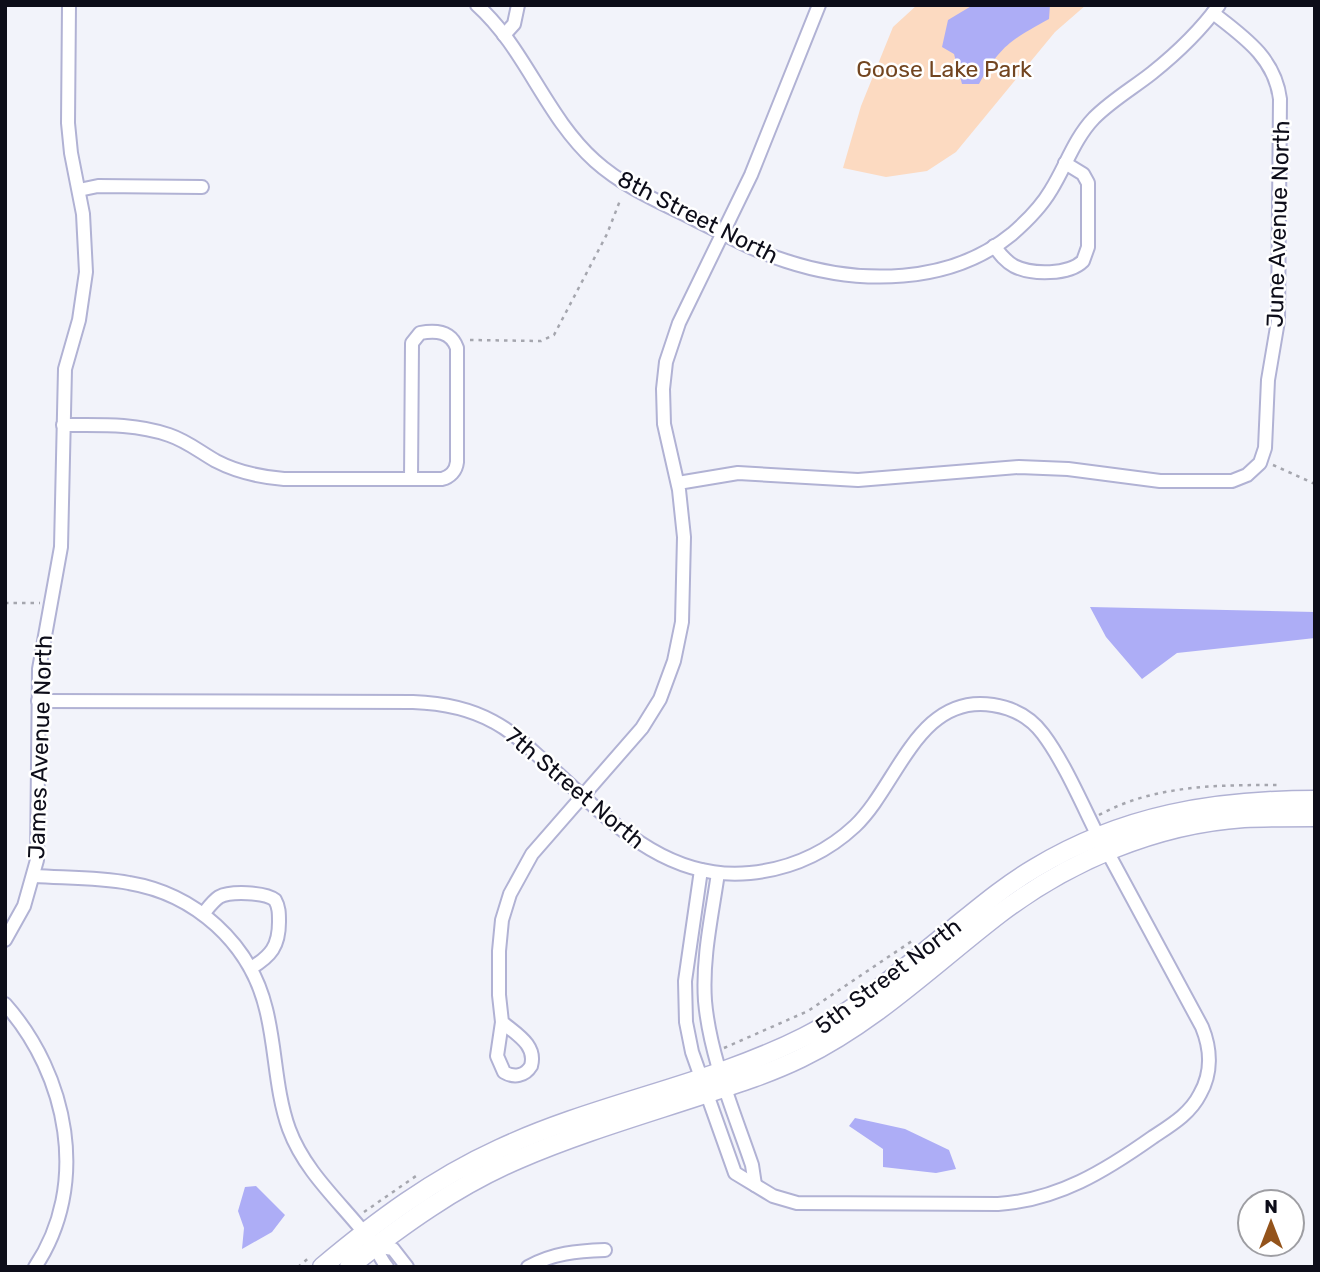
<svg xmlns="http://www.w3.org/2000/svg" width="1320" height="1272" viewBox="0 0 1320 1272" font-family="Rubik,sans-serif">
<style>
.green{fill:#fcdac1}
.water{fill:#adadf6}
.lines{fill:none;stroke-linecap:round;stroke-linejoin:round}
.street-casing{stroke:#b1b2d4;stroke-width:16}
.secondary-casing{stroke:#b1b2d4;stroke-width:21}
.path{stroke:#a5a6ae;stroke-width:2.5;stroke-dasharray:3.5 5;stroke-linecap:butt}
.street{stroke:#fff;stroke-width:12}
.secondary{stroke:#fff;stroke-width:18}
.labels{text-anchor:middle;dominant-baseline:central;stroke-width:5;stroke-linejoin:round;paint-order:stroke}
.park-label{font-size:23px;fill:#724520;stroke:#fff}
.street-label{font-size:23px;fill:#0d0d19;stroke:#fff}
</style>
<rect width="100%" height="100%" fill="#f2f3fa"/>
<path class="green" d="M917,5H1086L1055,32L956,152L927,171L886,177L843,168L861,106L893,27Z"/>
<g class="water">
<path d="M973,5H1050L1049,19C1011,40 1001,45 979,84H962L954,54L942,47L948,20Z"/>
<path d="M1090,607L1315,612V638L1177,653L1142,679L1106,637Z"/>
<path d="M855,1118L905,1129L949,1150L956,1169L936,1173L883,1167V1149L849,1126Z"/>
<path d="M256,1186L285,1215L272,1232L242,1249L244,1228L238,1211L245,1187Z"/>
</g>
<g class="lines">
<defs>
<g id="street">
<path d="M477,5C526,49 545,116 595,161C624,187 660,202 694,219C724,234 754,251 786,261C859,285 950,285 1012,234C1027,221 1041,207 1051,190C1066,166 1074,139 1094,118C1112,100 1133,88 1152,73C1177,53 1200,31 1219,5"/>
<path d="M504,35L514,24L518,5"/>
<path d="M79,190L98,186L202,187"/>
<path d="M994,246C1000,254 1005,261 1014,266C1032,275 1069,275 1083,261L1088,247V183L1083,174L1065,163"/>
<path d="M63,425C99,425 135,423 169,435C187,441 200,452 216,461C237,472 260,477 284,479H442C450,477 456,471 457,462V348C451,331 436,330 420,333L412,343L411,479"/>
<path d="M678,483L738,473L858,480L1019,467L1068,469L1160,481H1232L1247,475L1260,463L1265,448L1268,380L1278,321L1280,99C1275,58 1244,37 1213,13"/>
<path d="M38,701L413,702C441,703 469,708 494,722C513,732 528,747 544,761C604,814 662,882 750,873C790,869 826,853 855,826C898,785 918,693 993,705C1013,708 1031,718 1043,734C1064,762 1082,804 1098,836"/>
<path d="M701,870L685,981L686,1022L692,1052L735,1173L773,1196L797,1203L998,1204C1058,1200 1105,1171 1153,1137C1171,1125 1190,1114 1200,1094C1212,1073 1211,1049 1202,1027L1107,851"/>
<path d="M718,873C712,915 702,958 705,1001C710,1057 734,1112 752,1165L755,1185"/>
<path d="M34,876C66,878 98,877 129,883C195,894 250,943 266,1009C276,1048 275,1090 289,1129C306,1175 345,1206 373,1244C378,1251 381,1260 387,1267"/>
<path d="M203,914C208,908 213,901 219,897C230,891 265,892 275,900C279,907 279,913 279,922C279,946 271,956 251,968"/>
<path d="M5,940L24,906L37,860L39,669L61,547L65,369L79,320L86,272L83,214L71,153L68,123L69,5"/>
<path d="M5,1004C68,1075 90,1185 35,1267"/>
<path d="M502,1022C516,1034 537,1045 531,1066C525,1076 514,1078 504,1072L497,1056L502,1022L499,995V951L502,920L510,894L532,854L642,728L660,699L674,661L682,622L684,537L679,490L664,424L663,389L666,362L679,323L751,175L819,5"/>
<path d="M375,1246L393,1249L407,1267"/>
<path d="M528,1267C553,1253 577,1251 605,1250"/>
</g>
<g id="secondary">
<path d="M322,1267C377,1221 433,1179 499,1149C597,1103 707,1086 804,1037C860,1009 906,966 954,928C980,907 1006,885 1035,868C1123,815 1214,800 1315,800"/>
<path d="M349,1267C402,1225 456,1186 519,1159C577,1134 638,1116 699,1096C733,1085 768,1074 801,1058C875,1022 934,964 999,914C1069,861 1155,824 1244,818C1267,817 1291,817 1315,817"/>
</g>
</defs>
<use href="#street" class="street-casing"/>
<use href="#secondary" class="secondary-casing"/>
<g class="path">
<path d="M470,340L541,341L554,335L607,234L621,198"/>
<path d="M1273,465L1315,484"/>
<path d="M5,603H40"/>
<path d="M1099,815C1154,785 1217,785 1277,785"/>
<path d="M724,1048L808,1011L912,941"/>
<path d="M364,1212L416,1176"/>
<path d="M298,1267L311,1256"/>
</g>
<use href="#street" class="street"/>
<use href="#secondary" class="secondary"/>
</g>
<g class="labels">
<g class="park-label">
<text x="944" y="69">Goose Lake Park</text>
</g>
<g class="street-label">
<text transform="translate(698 217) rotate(27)">8th Street North</text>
<text transform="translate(1278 224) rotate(-88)">June Avenue North</text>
<text transform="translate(40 747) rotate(-88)">James Avenue North</text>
<text transform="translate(575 788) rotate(40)">7th Street North</text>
<text transform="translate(888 976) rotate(-37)">5th Street North</text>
</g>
</g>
<rect width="1320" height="1272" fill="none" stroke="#0d0d19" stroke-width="14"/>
<g transform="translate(1271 1223)"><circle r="33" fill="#ffffff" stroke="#9e9ea3" stroke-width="2"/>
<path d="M0-5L12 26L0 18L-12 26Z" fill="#93531b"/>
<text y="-10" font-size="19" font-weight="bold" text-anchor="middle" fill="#0d0d19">N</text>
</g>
</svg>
